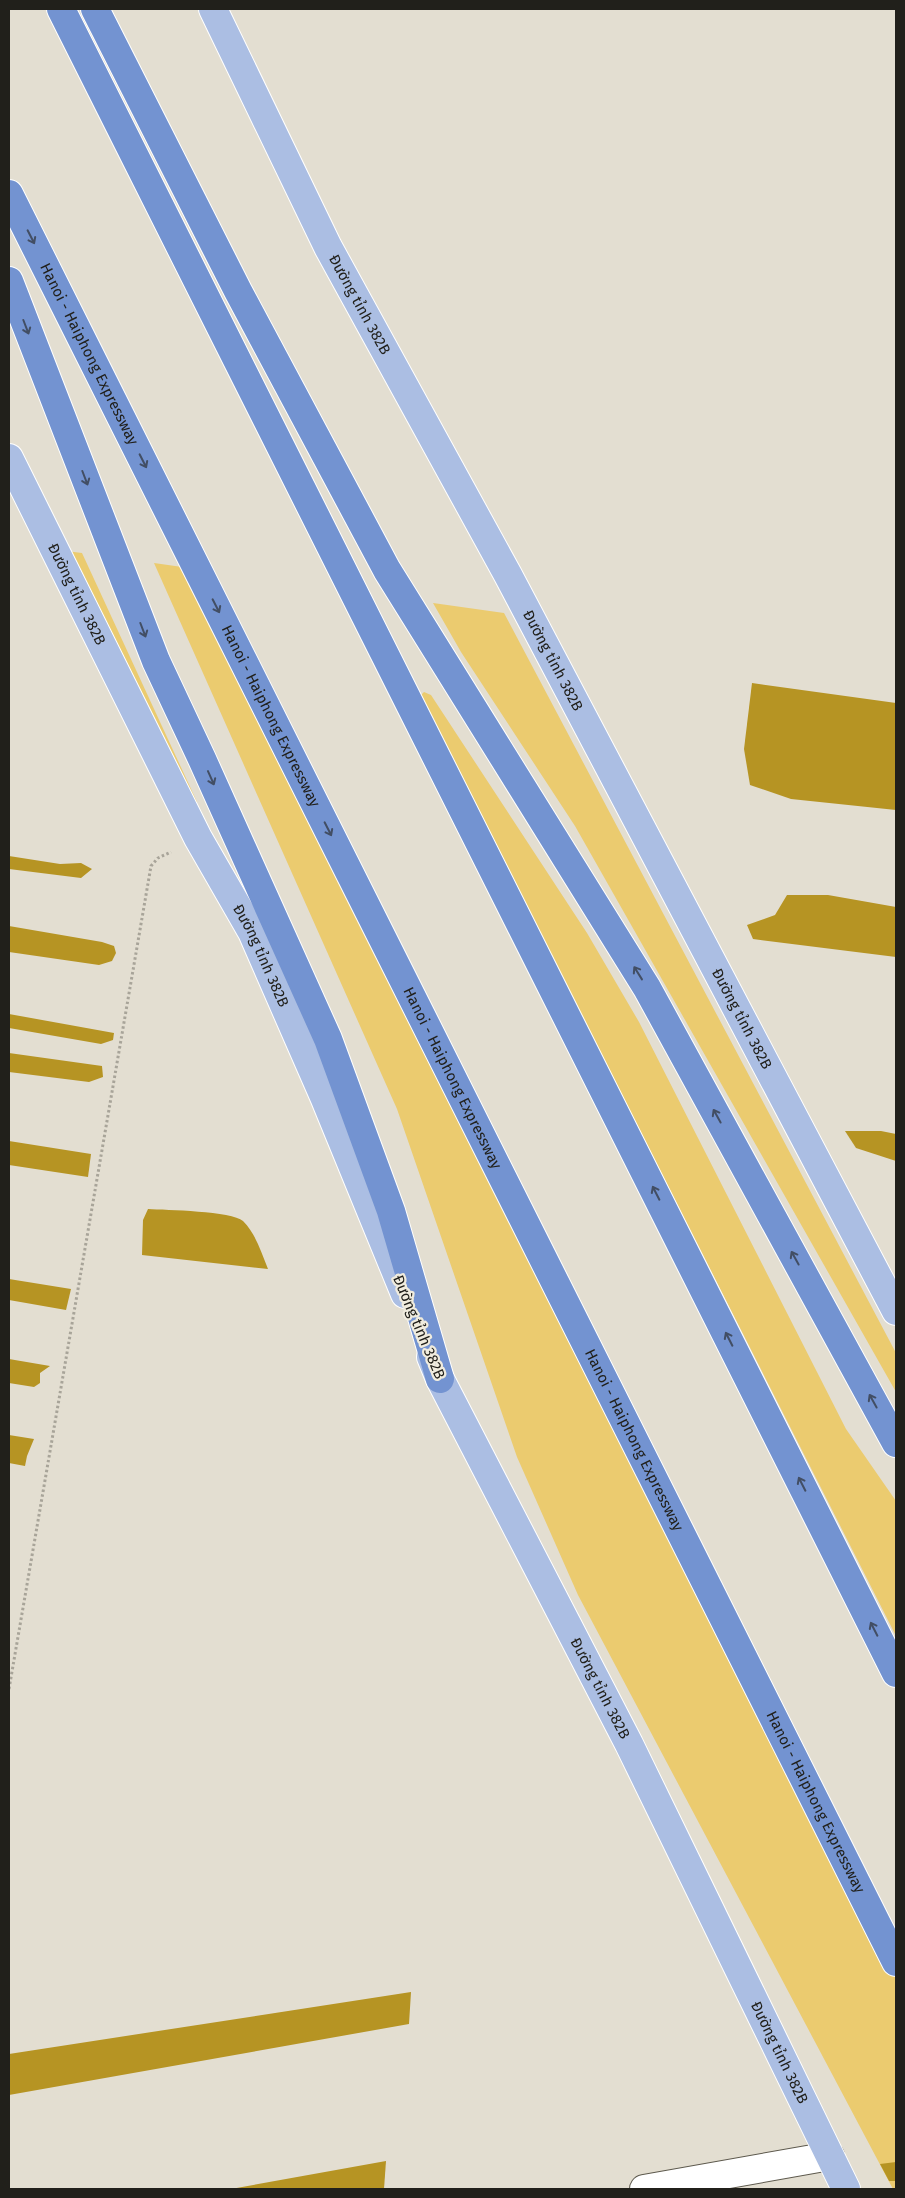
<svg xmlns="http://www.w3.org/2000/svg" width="905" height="2198" viewBox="0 0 905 2198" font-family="'Fira Sans',sans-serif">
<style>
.green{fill:#ebcb6f}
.water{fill:#b69423}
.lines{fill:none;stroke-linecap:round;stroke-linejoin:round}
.street-casing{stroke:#5d594d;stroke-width:30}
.primary-casing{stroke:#fff;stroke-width:30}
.highway-casing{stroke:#fff;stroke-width:30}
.path{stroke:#a8a499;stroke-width:3;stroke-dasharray:2.5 2.5;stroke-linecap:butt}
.street{stroke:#fff;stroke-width:28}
.primary{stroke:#abbee3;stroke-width:28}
.highway{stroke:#7393d1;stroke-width:28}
.oneway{stroke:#424e64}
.labels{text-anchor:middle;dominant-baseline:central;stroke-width:4.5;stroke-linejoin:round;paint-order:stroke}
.street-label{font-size:15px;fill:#21201b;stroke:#f0ecde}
</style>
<rect width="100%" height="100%" fill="#e3ded1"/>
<g class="green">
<path d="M66,551L82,553L197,802L189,805Z"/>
<path d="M154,563L189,568L896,1973V2189H893L578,1595L517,1457L397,1109Z"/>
<path d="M433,603L504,613L896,1353V1392L575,826L461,652Z"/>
<path d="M424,692L431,695L587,933L639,1022L846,1429L896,1501V1636L420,696Z"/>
</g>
<g class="water">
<path d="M752,683L896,703V810L791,799L750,785L744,749Z"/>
<path d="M9,856L60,864L81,863L92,869L81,878L9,869Z"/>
<path d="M787,895H828L896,907V957L753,939L747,925L775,915Z"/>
<path d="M9,926L102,942L114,946L116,953L112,961L99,965L9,952Z"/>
<path d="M9,1014L114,1033L113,1040L101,1044L9,1028Z"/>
<path d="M9,1053L102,1066L103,1077L89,1082L9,1072Z"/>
<path d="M845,1131H881L896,1134V1161L856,1148Z"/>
<path d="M9,1141L91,1154L88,1177L9,1165Z"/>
<path d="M148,1209C166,1210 232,1211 243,1221C256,1234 261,1252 268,1269L142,1255L143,1220Z"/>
<path d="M9,1279L71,1289L66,1310L9,1300Z"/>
<path d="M9,1359L50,1366L40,1373V1383L34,1387L9,1383Z"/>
<path d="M9,1435L34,1439L27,1456L25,1466L9,1463Z"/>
<path d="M411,1992L409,2024L9,2095V2054Z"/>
<path d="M386,2161L384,2189H231Z"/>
<path d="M896,2162V2181H889L880,2164Z"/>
</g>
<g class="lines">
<defs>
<path id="street" d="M644,2189L830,2156"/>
<g id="primary">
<path id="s1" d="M213,9L328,247L508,575L896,1311"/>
<path id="s2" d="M9,458L198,838L252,932L325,1099L405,1294"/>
<path id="s3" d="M431,1357L440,1379L629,1744L846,2189"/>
</g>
<g id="highway">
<path d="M61,9L896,1673"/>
<path d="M95,9L238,291L387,570L647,988L896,1443"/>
<path id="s4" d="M9,194L896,1962"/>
<path d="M9,281L156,661L202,759L328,1039L391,1211L440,1379"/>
</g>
</defs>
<use href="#street" class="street-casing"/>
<use href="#primary" class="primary-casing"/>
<use href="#highway" class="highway-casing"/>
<path class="path" d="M9,1689L151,866L158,858L171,852"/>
<use href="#street" class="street"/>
<use href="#primary" class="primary"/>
<use href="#highway" class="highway"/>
</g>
<defs><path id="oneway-shaft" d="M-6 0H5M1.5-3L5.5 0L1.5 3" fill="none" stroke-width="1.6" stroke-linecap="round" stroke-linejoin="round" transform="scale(1.25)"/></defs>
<g class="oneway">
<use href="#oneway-shaft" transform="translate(31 237) rotate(63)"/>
<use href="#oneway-shaft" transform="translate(26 327) rotate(69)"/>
<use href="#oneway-shaft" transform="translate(143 461) rotate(63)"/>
<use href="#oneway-shaft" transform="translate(85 478) rotate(69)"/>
<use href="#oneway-shaft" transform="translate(216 606) rotate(63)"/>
<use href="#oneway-shaft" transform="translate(143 630) rotate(69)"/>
<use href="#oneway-shaft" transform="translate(211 778) rotate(66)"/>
<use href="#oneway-shaft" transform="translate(328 829) rotate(63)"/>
<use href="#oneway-shaft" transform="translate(638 973) rotate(-122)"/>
<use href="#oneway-shaft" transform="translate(717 1116) rotate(-119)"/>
<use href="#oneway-shaft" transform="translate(656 1193) rotate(-117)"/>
<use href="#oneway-shaft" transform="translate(795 1258) rotate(-119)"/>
<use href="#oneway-shaft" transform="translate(729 1339) rotate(-117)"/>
<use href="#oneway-shaft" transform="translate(873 1401) rotate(-119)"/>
<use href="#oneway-shaft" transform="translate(802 1484) rotate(-117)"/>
<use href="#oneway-shaft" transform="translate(874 1629) rotate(-117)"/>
</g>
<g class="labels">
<g class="street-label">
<text stroke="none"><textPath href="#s1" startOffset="330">Đường tỉnh 382B</textPath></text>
<text stroke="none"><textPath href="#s4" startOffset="179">Hanoi - Haiphong Expressway</textPath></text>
<text stroke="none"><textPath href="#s2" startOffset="152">Đường tỉnh 382B</textPath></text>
<text stroke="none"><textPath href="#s1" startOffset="735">Đường tỉnh 382B</textPath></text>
<text stroke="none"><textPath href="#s4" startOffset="584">Hanoi - Haiphong Expressway</textPath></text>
<text stroke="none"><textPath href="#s2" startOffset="558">Đường tỉnh 382B</textPath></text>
<text stroke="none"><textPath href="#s1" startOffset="1140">Đường tỉnh 382B</textPath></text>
<text stroke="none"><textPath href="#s4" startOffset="989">Hanoi - Haiphong Expressway</textPath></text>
<text transform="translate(419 1327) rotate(67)">Đường tỉnh 382B</text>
<text stroke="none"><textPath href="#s4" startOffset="1394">Hanoi - Haiphong Expressway</textPath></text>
<text stroke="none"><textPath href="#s3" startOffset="372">Đường tỉnh 382B</textPath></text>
<text stroke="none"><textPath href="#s4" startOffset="1799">Hanoi - Haiphong Expressway</textPath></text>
<text stroke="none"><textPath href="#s3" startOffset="778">Đường tỉnh 382B</textPath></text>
</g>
</g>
<rect width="905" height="2198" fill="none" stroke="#21201b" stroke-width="20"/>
</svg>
